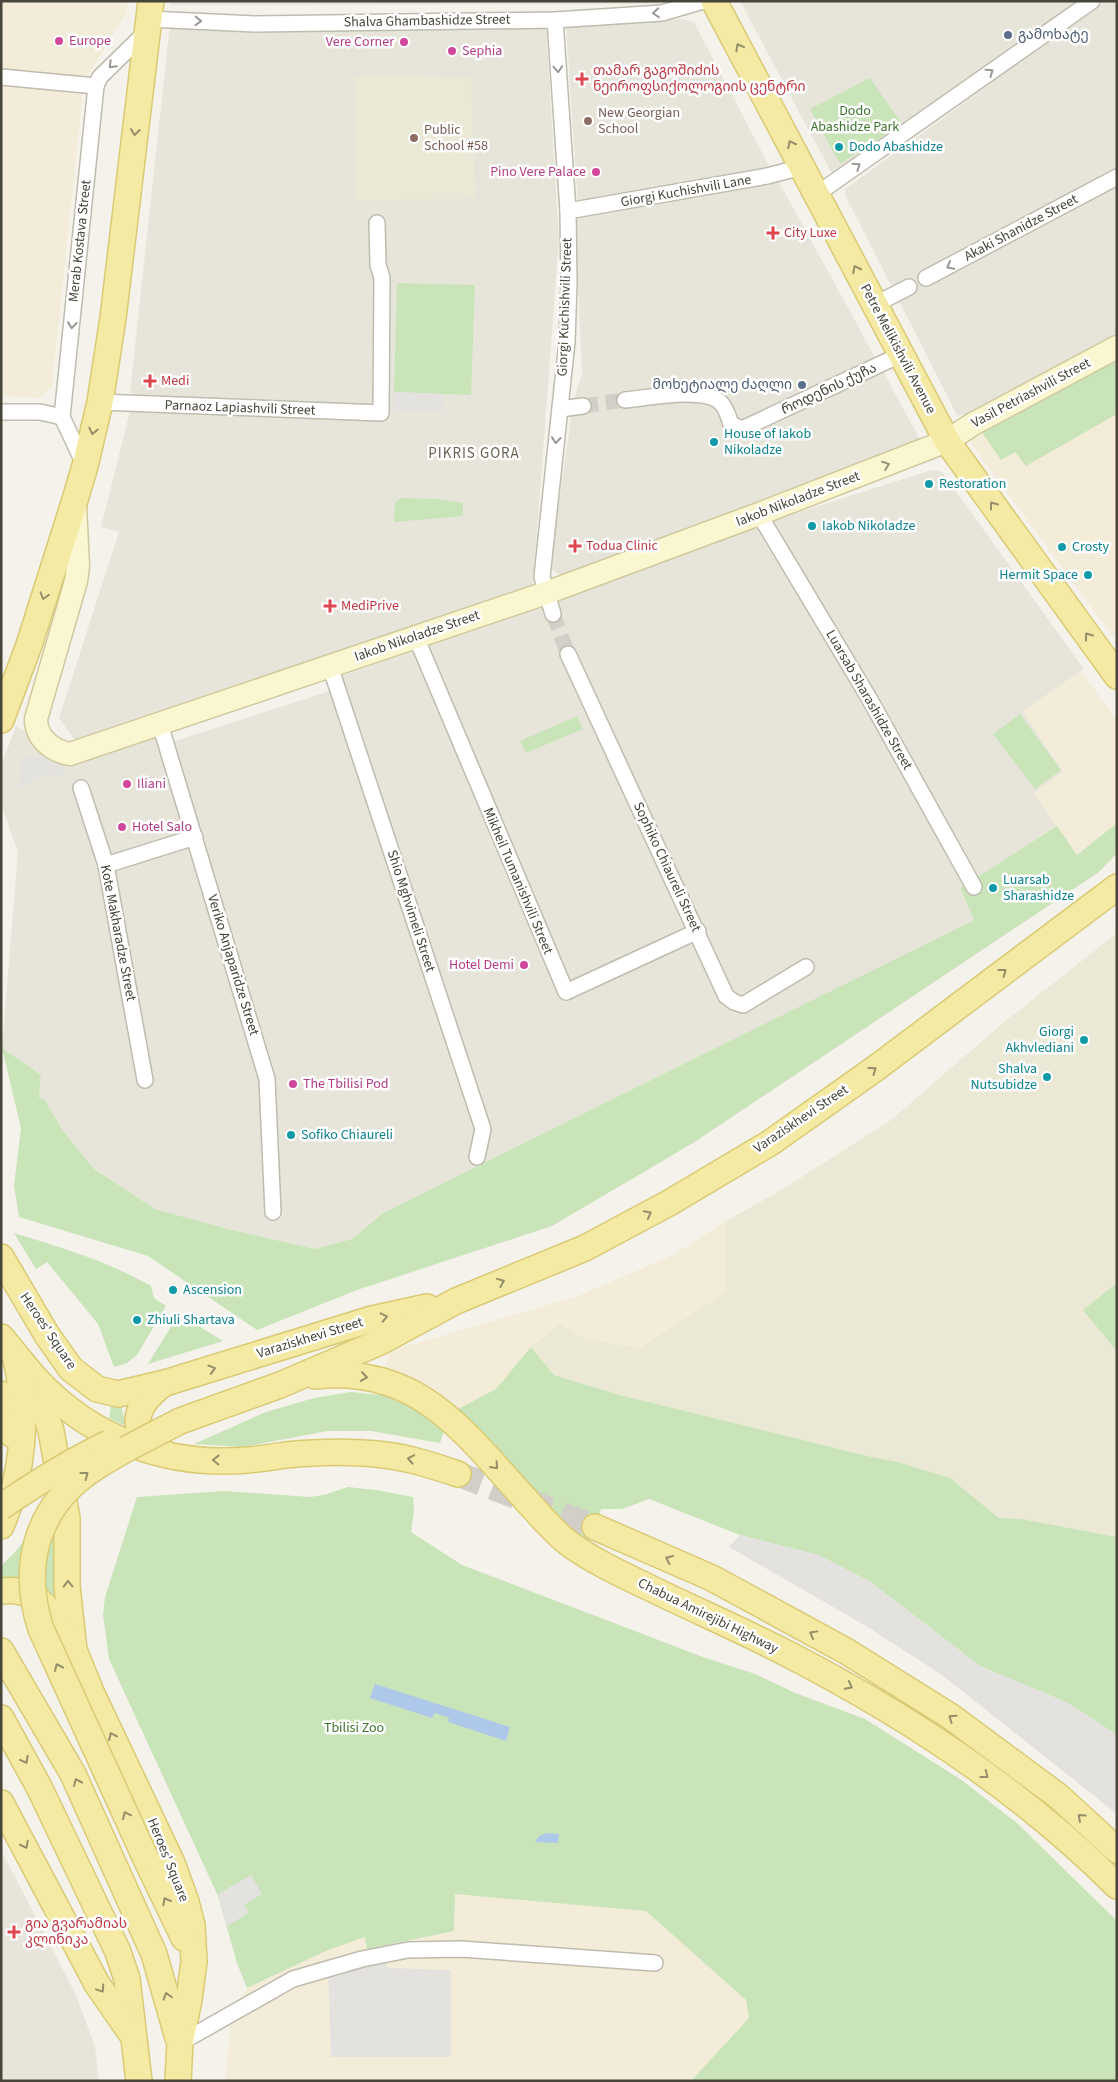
<svg xmlns="http://www.w3.org/2000/svg" width="1118" height="2082" viewBox="0 0 1118 2082" font-family="'Source Sans 3','Noto Sans Georgian',sans-serif">
<style>
.residential{fill:#e7e5d9}
.commercial{fill:#f3ecd8}
.education{fill:#ebe9d6}
.green{fill:#c9e4b8}
.parking{fill:#e3e2df}
.water{fill:#aec8ea}
.lines{fill:none;stroke-linecap:round;stroke-linejoin:round}
.street-tunnel{stroke:#d1cfc7;stroke-width:15;stroke-dasharray:15 8;stroke-linecap:butt}
.primary-tunnel{stroke:#d1cfc7;stroke-width:25;stroke-dasharray:25 12;stroke-linecap:butt}
.street-casing{stroke:#bfbbae;stroke-width:18}
.secondary-casing{stroke:#cfc99f;stroke-width:25}
.primary-casing{stroke:#d9ca74;stroke-width:28}
.street{stroke:#fff;stroke-width:15}
.secondary{stroke:#faf6cf;stroke-width:22}
.primary{stroke:#f5eaa3;stroke-width:25}
.primary-bridge-casing{stroke:#d9ca74;stroke-width:28;stroke-linecap:butt}
.primary-bridge{stroke:#f5eaa3;stroke-width:25}
.oneway{stroke:#9a9892}
.oneway2{stroke:#958f69}
.oneway3{stroke:#98947c}
.service-dot{fill:#5c6f8a;stroke:#fff;stroke-width:2}
.hotel-dot{fill:#d1479c;stroke:#fff;stroke-width:2}
.health-dot{fill:#e0444e;stroke:#fff;stroke-width:2}
.education-dot{fill:#8d6e63;stroke:#fff;stroke-width:2}
.culture-dot{fill:#0f9aa8;stroke:#fff;stroke-width:2}
.labels{text-anchor:middle;dominant-baseline:central;stroke-width:5;stroke-linejoin:round;paint-order:stroke}
.street-label{font-size:14px;fill:#474439;stroke:#fff}
.service-label{font-size:14px;fill:#4e5e75;stroke:#fff;text-anchor:start}
.hotel-label{font-size:14px;fill:#b23c85;stroke:#fff;text-anchor:start}
.health-label{font-size:14px;fill:#be3a42;stroke:#fff;text-anchor:start}
.park-label{font-size:14px;fill:#407431;stroke:#fff}
.education-label{font-size:14px;fill:#785e54;stroke:#fff;text-anchor:start}
.culture-label{font-size:14px;fill:#0d838f;stroke:#fff;text-anchor:start}
.neighbourhood-label{font-size:15px;letter-spacing:1px;fill:#696351;stroke:#fff}
</style>
<rect width="100%" height="100%" fill="#f4f2eb"/>
<g class="residential">
<path d="M171,1H673L657,4L171,5Z"/>
<path d="M740,1H1077L832,174Z"/>
<path d="M1105,1H1117V338L970,416L957,415L845,195V189Z"/>
<path d="M683,19L694,22L770,168L764,171L578,205L566,25Z"/>
<path d="M170,24L546,27L559,239L533,585L308,667L79,746L59,718L119,532L101,527L134,395L130,392Z"/>
<path d="M779,182L921,441L566,578L549,568L570,426L571,408L582,374L575,215Z"/>
<path d="M932,470L942,472L1084,669L1023,711L1063,772L1034,793L1057,826L960,888L974,920L383,1213L352,1239L315,1249L228,1229L155,1209L94,1169L63,1131L45,1100L39,1099L41,1075L2,1048L18,852L1,804V766L16,726L71,759L157,732L175,741L327,692L342,676L793,514Z"/>
<path d="M1,1850L76,1995L95,2047L99,2081H1Z"/>
</g>
<g class="commercial">
<path d="M1,1H128L127,12L84,82L52,386L39,398L1,396Z"/>
<path d="M1117,357V642L967,438Z"/>
<path d="M1081,671L1117,720V823L1077,855L1034,793L1063,771L1023,711Z"/>
<path d="M726,1221V1292L639,1348L586,1339L560,1324L531,1347L496,1389L458,1409L418,1382L385,1369L390,1351L578,1296L673,1255Z"/>
<path d="M455,1893L646,1911L746,2000L749,2018L691,2081H225L232,2015L247,1988L328,1950L365,1936L368,1949L454,1931Z"/>
</g>
<g class="education">
<path d="M355,76L471,78L475,198L356,201Z"/>
<path d="M1117,933V1537L1021,1519L999,1518L950,1478L898,1462L867,1456L616,1394L554,1375L531,1347L560,1324L586,1339L639,1348L726,1292V1221L783,1189L891,1120L1003,1023Z"/>
</g>
<g class="green">
<path d="M870,78L902,124L840,164L810,109Z"/>
<path d="M397,283L475,285L471,395L394,392Z"/>
<path d="M1117,359V414L1026,466L1015,452L1001,460L979,428Z"/>
<path d="M400,498L437,499L463,503V516L394,522L395,503Z"/>
<path d="M1020,714L1061,770L1035,789L993,734Z"/>
<path d="M577,716L583,729L526,753L520,741Z"/>
<path d="M1117,823V853L1099,872L693,1143L552,1226L357,1290L257,1330L148,1256L19,1217L14,1186L21,1128L2,1048L41,1075L39,1098L45,1100L63,1131L94,1169L155,1209L228,1229L315,1249L352,1239L383,1213L974,920L960,888L1057,826L1077,855Z"/>
<path d="M14,1233C63,1248 105,1260 151,1286L154,1298L166,1306L137,1355L127,1363L114,1367L98,1324L47,1262L36,1269Z"/>
<path d="M1117,1283V1351L1083,1310Z"/>
<path d="M179,1314L223,1341L148,1364Z"/>
<path d="M531,1347L554,1375L616,1394L867,1456L898,1462L950,1478L999,1518L1021,1519L1117,1537V1735L1068,1703L980,1666L869,1581L818,1555L740,1535L649,1499L622,1509H601L590,1543L573,1533L481,1437L458,1409L496,1389Z"/>
<path d="M351,1392L391,1396L412,1405L445,1428L440,1443L371,1431H327L243,1447L194,1444L266,1412L314,1398Z"/>
<path d="M121,1405L124,1419L130,1428L109,1418L111,1406Z"/>
<path d="M348,1487L376,1490L413,1497L414,1510L411,1532L462,1565L703,1657L755,1674L795,1693L865,1719L960,1779L1017,1823L1117,1921V2081H691L749,2018L746,2000L646,1911L455,1894L454,1931L367,1949L365,1937L328,1950L247,1988L237,1963L218,1896L109,1659L103,1615L105,1597L137,1497L224,1491L310,1497L324,1495Z"/>
<path d="M53,1500L56,1527V1596L37,1583L1,1582V1566L16,1551Z"/>
</g>
<g class="parking">
<path d="M394,392L443,394V412L394,411Z"/>
<path d="M60,756L65,776L57,778L56,774L32,780L33,784L18,788L22,757Z"/>
<path d="M740,1535L818,1555L869,1581L980,1666L1068,1703L1117,1735V1814L942,1675L866,1626L729,1547Z"/>
<path d="M251,1875L262,1894L244,1905L249,1912L227,1927L218,1894Z"/>
<path d="M382,1954L388,1968L451,1970V2057H331L328,1965Z"/>
</g>
<g class="water">
<path d="M375,1684L510,1727L506,1741L448,1722L449,1718L435,1713L432,1718L370,1698Z"/>
<path d="M547,1833L559,1834L558,1843L535,1842L539,1836Z"/>
</g>
<g class="lines">
<g class="street-tunnel">
<path d="M583,406L625,400"/>
<path d="M553,614L568,654"/>
</g>
<path class="primary-tunnel" d="M458,1474L595,1527"/>
<defs>
<g id="street">
<path d="M149,19L255,24L555,20L662,13L703,1"/>
<path d="M1,77L96,86"/>
<path d="M817,194L1092,1"/>
<path d="M568,211L767,176L802,167"/>
<path d="M926,278L1117,177"/>
<path d="M874,305L909,287"/>
<path d="M625,400C648,398 705,386 721,403C726,408 729,418 731,424L742,429L900,355"/>
<path d="M100,402L381,413L382,278L378,265L377,223"/>
<path d="M560,409L583,406"/>
<path d="M1,412H40L62,417"/>
<path d="M84,464L62,417L96,86L100,77L147,31"/>
<path d="M759,514L869,698L974,887"/>
<path d="M553,614L542,577L567,342L569,283L568,211L555,20"/>
<path d="M416,637L566,992L698,931"/>
<path d="M568,654L726,996L734,1002L743,1005L806,967"/>
<path d="M330,666L483,1129L477,1157"/>
<path d="M160,724L267,1079L273,1212"/>
<path d="M81,788L106,865L145,1080"/>
<path d="M106,865L195,837"/>
<path d="M180,2043L293,1979L362,1959L408,1950L461,1949L655,1963"/>
</g>
<path id="secondary" d="M75,505L78,566L76,581L36,719C36,738 52,751 70,754L546,593L759,514L921,451L947,441L973,424L1117,347"/>
<g id="primary">
<path d="M714,1L947,441L1117,676"/>
<path d="M1,720L29,645L74,503L85,466L100,402L113,318L151,1"/>
<path d="M1,1257L47,1335L71,1369L97,1389L118,1394L165,1383L372,1319L427,1307"/>
<path d="M1,1337L34,1377L51,1431L67,1518V1586L74,1650L91,1692L172,1863L186,1902L192,1925L194,1961L189,2000L180,2043L178,2081"/>
<path d="M315,1376C419,1365 464,1432 526,1500C540,1515 554,1533 571,1545C595,1562 621,1574 648,1587C693,1609 739,1629 784,1652C905,1714 1020,1789 1117,1886"/>
<path d="M36,1379C91,1439 167,1467 248,1460C261,1459 273,1457 286,1455C317,1452 353,1451 385,1455C410,1458 434,1466 458,1474"/>
<path d="M1,1394L13,1435"/>
<path d="M180,1421L280,1385L380,1342L456,1301L585,1248L669,1203L770,1143L876,1068L1117,887"/>
<path d="M162,1451C126,1431 134,1406 163,1384"/>
<path d="M1,1526C24,1474 28,1413 16,1359"/>
<path d="M595,1527L712,1578L846,1651L950,1716L1058,1796L1117,1850"/>
<path d="M1,1591C39,1586 52,1614 69,1642"/>
<path d="M1,1651L73,1774L154,1954L178,2038"/>
<path d="M1,1718L39,1787L118,1952L127,1979L139,2081"/>
<path d="M1,1803L97,1984L131,2033"/>
<path d="M146,1859L184,1938"/>
</g>
</defs>
<use href="#street" class="street-casing"/>
<use href="#secondary" class="secondary-casing"/>
<use href="#primary" class="primary-casing"/>
<use href="#street" class="street"/>
<use href="#secondary" class="secondary"/>
<use href="#primary" class="primary"/>
<defs>
<g id="primary-bridge">
<path d="M1,1507C36,1483 71,1461 109,1443"/>
<path d="M146,1859L41,1629C21,1568 35,1509 90,1471C117,1452 150,1437 180,1421"/>
</g>
</defs>
<use href="#primary-bridge" class="primary-bridge-casing"/>
<use href="#primary-bridge" class="primary-bridge"/>
</g>
<defs><path id="oneway-chevron" d="M-2-3.5L2.5 0L-2 3.5" fill="none" stroke-width="1.6" stroke-linecap="round" stroke-linejoin="round" transform="scale(1.25)"/></defs>
<g class="oneway">
<use href="#oneway-chevron" transform="translate(656 13) rotate(175)"/>
<use href="#oneway-chevron" transform="translate(198 21) rotate(2)"/>
<use href="#oneway-chevron" transform="translate(112 65) rotate(135)"/>
<use href="#oneway-chevron" transform="translate(558 69) rotate(86)"/>
<use href="#oneway-chevron" transform="translate(990 72) rotate(-35)"/>
<use href="#oneway-chevron" transform="translate(857 166) rotate(-35)"/>
<use href="#oneway-chevron" transform="translate(950 266) rotate(152)"/>
<use href="#oneway-chevron" transform="translate(72 325) rotate(96)"/>
<use href="#oneway-chevron" transform="translate(556 440) rotate(96)"/>
</g>
<g class="oneway2">
<use href="#oneway-chevron" transform="translate(739 47) rotate(-118)"/>
<use href="#oneway-chevron" transform="translate(135 132) rotate(97)"/>
<use href="#oneway-chevron" transform="translate(791 144) rotate(-117)"/>
<use href="#oneway-chevron" transform="translate(856 269) rotate(-117)"/>
<use href="#oneway-chevron" transform="translate(93 431) rotate(102)"/>
<use href="#oneway-chevron" transform="translate(993 505) rotate(-126)"/>
<use href="#oneway-chevron" transform="translate(44 596) rotate(107)"/>
<use href="#oneway-chevron" transform="translate(1088 636) rotate(-126)"/>
<use href="#oneway-chevron" transform="translate(1003 972) rotate(-37)"/>
<use href="#oneway-chevron" transform="translate(873 1070) rotate(-36)"/>
<use href="#oneway-chevron" transform="translate(648 1214) rotate(-28)"/>
<use href="#oneway-chevron" transform="translate(501 1282) rotate(-22)"/>
<use href="#oneway-chevron" transform="translate(384 1317) rotate(-13)"/>
<use href="#oneway-chevron" transform="translate(212 1369) rotate(-17)"/>
<use href="#oneway-chevron" transform="translate(364 1377) rotate(8)"/>
<use href="#oneway-chevron" transform="translate(411 1459) rotate(-169)"/>
<use href="#oneway-chevron" transform="translate(216 1460) rotate(-179)"/>
<use href="#oneway-chevron" transform="translate(495 1466) rotate(48)"/>
<use href="#oneway-chevron" transform="translate(85 1475) rotate(-37)"/>
<use href="#oneway-chevron" transform="translate(669 1559) rotate(-156)"/>
<use href="#oneway-chevron" transform="translate(68 1584) rotate(-91)"/>
<use href="#oneway-chevron" transform="translate(813 1634) rotate(-151)"/>
<use href="#oneway-chevron" transform="translate(58 1667) rotate(-114)"/>
<use href="#oneway-chevron" transform="translate(849 1686) rotate(28)"/>
<use href="#oneway-chevron" transform="translate(952 1718) rotate(-145)"/>
<use href="#oneway-chevron" transform="translate(112 1736) rotate(-115)"/>
<use href="#oneway-chevron" transform="translate(25 1760) rotate(62)"/>
<use href="#oneway-chevron" transform="translate(985 1775) rotate(37)"/>
<use href="#oneway-chevron" transform="translate(77 1782) rotate(-114)"/>
<use href="#oneway-chevron" transform="translate(126 1815) rotate(-115)"/>
<use href="#oneway-chevron" transform="translate(1081 1817) rotate(-138)"/>
<use href="#oneway-chevron" transform="translate(25 1845) rotate(63)"/>
<use href="#oneway-chevron" transform="translate(166 1901) rotate(-118)"/>
<use href="#oneway-chevron" transform="translate(101 1989) rotate(56)"/>
<use href="#oneway-chevron" transform="translate(167 1996) rotate(-106)"/>
</g>
<use class="oneway3" href="#oneway-chevron" transform="translate(886 465) rotate(-21)"/>
<g class="service-dot">
<circle cx="1008" cy="35" r="5"/>
<circle cx="802" cy="385" r="5"/>
</g>
<g class="hotel-dot">
<circle cx="59" cy="41" r="5"/>
<circle cx="404" cy="42" r="5"/>
<circle cx="452" cy="51" r="5"/>
<circle cx="596" cy="172" r="5"/>
<circle cx="127" cy="784" r="5"/>
<circle cx="122" cy="827" r="5"/>
<circle cx="524" cy="965" r="5"/>
<circle cx="293" cy="1084" r="5"/>
</g>
<g class="health-dot">
<path d="M579.5 71.5h5v5h5v5h-5v5h-5v-5h-5v-5h5z"/>
<path d="M770.5 225.5h5v5h5v5h-5v5h-5v-5h-5v-5h5z"/>
<path d="M147.5 373.5h5v5h5v5h-5v5h-5v-5h-5v-5h5z"/>
<path d="M572.5 538.5h5v5h5v5h-5v5h-5v-5h-5v-5h5z"/>
<path d="M327.5 598.5h5v5h5v5h-5v5h-5v-5h-5v-5h5z"/>
<path d="M11.5 1924.5h5v5h5v5h-5v5h-5v-5h-5v-5h5z"/>
</g>
<g class="education-dot">
<circle cx="588" cy="121" r="5"/>
<circle cx="414" cy="138" r="5"/>
</g>
<g class="culture-dot">
<circle cx="839" cy="147" r="5"/>
<circle cx="714" cy="442" r="5"/>
<circle cx="929" cy="484" r="5"/>
<circle cx="812" cy="526" r="5"/>
<circle cx="1062" cy="547" r="5"/>
<circle cx="1088" cy="575" r="5"/>
<circle cx="993" cy="888" r="5"/>
<circle cx="1084" cy="1040" r="5"/>
<circle cx="1047" cy="1077" r="5"/>
<circle cx="291" cy="1135" r="5"/>
<circle cx="173" cy="1290" r="5"/>
<circle cx="137" cy="1320" r="5"/>
</g>
<g class="labels">
<g class="street-label">
<text transform="translate(427 21) rotate(-1)">Shalva Ghambashidze Street</text>
<text transform="translate(686 191) rotate(-10)">Giorgi Kuchishvili Lane</text>
<text transform="translate(1021 228) rotate(-28)">Akaki Shanidze Street</text>
<text transform="translate(80 241) rotate(-84)">Merab Kostava Street</text>
<text transform="translate(565 307) rotate(-88)">Giorgi Kuchishvili Street</text>
<text transform="translate(898 349) rotate(62)">Petre Melikishvili Avenue</text>
<text transform="translate(829 389) rotate(-25)">როდენის ქუჩა</text>
<text transform="translate(1031 393) rotate(-28)">Vasil Petriashvili Street</text>
<text transform="translate(240 408) rotate(2)">Parnaoz Lapiashvili Street</text>
<text transform="translate(798 499) rotate(-21)">Iakob Nikoladze Street</text>
<text transform="translate(417 636) rotate(-19)">Iakob Nikoladze Street</text>
<text transform="translate(869 700) rotate(60)">Luarsab Sharashidze Street</text>
<text transform="translate(667 867) rotate(65)">Sophiko Chiaureli Street</text>
<text transform="translate(518 881) rotate(67)">Mikheil Tumanishvili Street</text>
<text transform="translate(411 911) rotate(72)">Shio Mghvimeli Street</text>
<text transform="translate(118 933) rotate(79)">Kote Makharadze Street</text>
<text transform="translate(233 965) rotate(73)">Veriko Anjaparidze Street</text>
<text transform="translate(801 1119) rotate(-34)">Varaziskhevi Street</text>
<text transform="translate(48 1331) rotate(56)">Heroes' Square</text>
<text transform="translate(310 1338) rotate(-17)">Varaziskhevi Street</text>
<text transform="translate(708 1616) rotate(26)">Chabua Amirejibi Highway</text>
<text transform="translate(168 1860) rotate(68)">Heroes' Square</text>
</g>
<g class="service-label">
<text x="1018" y="35">გამოხატე</text>
<text x="792" y="385" text-anchor="end">მოხეტიალე ძაღლი</text>
</g>
<g class="hotel-label">
<text x="69" y="41">Europe</text>
<text x="394" y="42" text-anchor="end">Vere Corner</text>
<text x="462" y="51">Sephia</text>
<text x="586" y="172" text-anchor="end">Pino Vere Palace</text>
<text x="137" y="784">Iliani</text>
<text x="132" y="827">Hotel Salo</text>
<text x="514" y="965" text-anchor="end">Hotel Demi</text>
<text x="303" y="1084">The Tbilisi Pod</text>
</g>
<g class="health-label">
<text x="593" y="71">თამარ გაგოშიძის<tspan x="593" dy="16">ნეიროფსიქოლოგიის ცენტრი</tspan></text>
<text x="784" y="233">City Luxe</text>
<text x="161" y="381">Medi</text>
<text x="586" y="546">Todua Clinic</text>
<text x="341" y="606">MediPrive</text>
<text x="25" y="1924">გია გვარამიას<tspan x="25" dy="16">კლინიკა</tspan></text>
</g>
<g class="park-label">
<text x="855" y="111">Dodo<tspan x="855" dy="16">Abashidze Park</tspan></text>
<text x="354" y="1728">Tbilisi Zoo</text>
</g>
<g class="education-label">
<text x="598" y="113">New Georgian<tspan x="598" dy="16">School</tspan></text>
<text x="424" y="130">Public<tspan x="424" dy="16">School #58</tspan></text>
</g>
<g class="culture-label">
<text x="849" y="147">Dodo Abashidze</text>
<text x="724" y="434">House of Iakob<tspan x="724" dy="16">Nikoladze</tspan></text>
<text x="939" y="484">Restoration</text>
<text x="822" y="526">Iakob Nikoladze</text>
<text x="1072" y="547">Crosty</text>
<text x="1078" y="575" text-anchor="end">Hermit Space</text>
<text x="1003" y="880">Luarsab<tspan x="1003" dy="16">Sharashidze</tspan></text>
<text x="1074" y="1032" text-anchor="end">Giorgi<tspan x="1074" dy="16">Akhvlediani</tspan></text>
<text x="1037" y="1069" text-anchor="end">Shalva<tspan x="1037" dy="16">Nutsubidze</tspan></text>
<text x="301" y="1135">Sofiko Chiaureli</text>
<text x="183" y="1290">Ascension</text>
<text x="147" y="1320">Zhiuli Shartava</text>
</g>
<g class="neighbourhood-label">
<text x="474" y="453">PIKRIS GORA</text>
</g>
</g>
<rect width="1118" height="2082" fill="none" stroke="#474439" stroke-width="5"/>
</svg>
